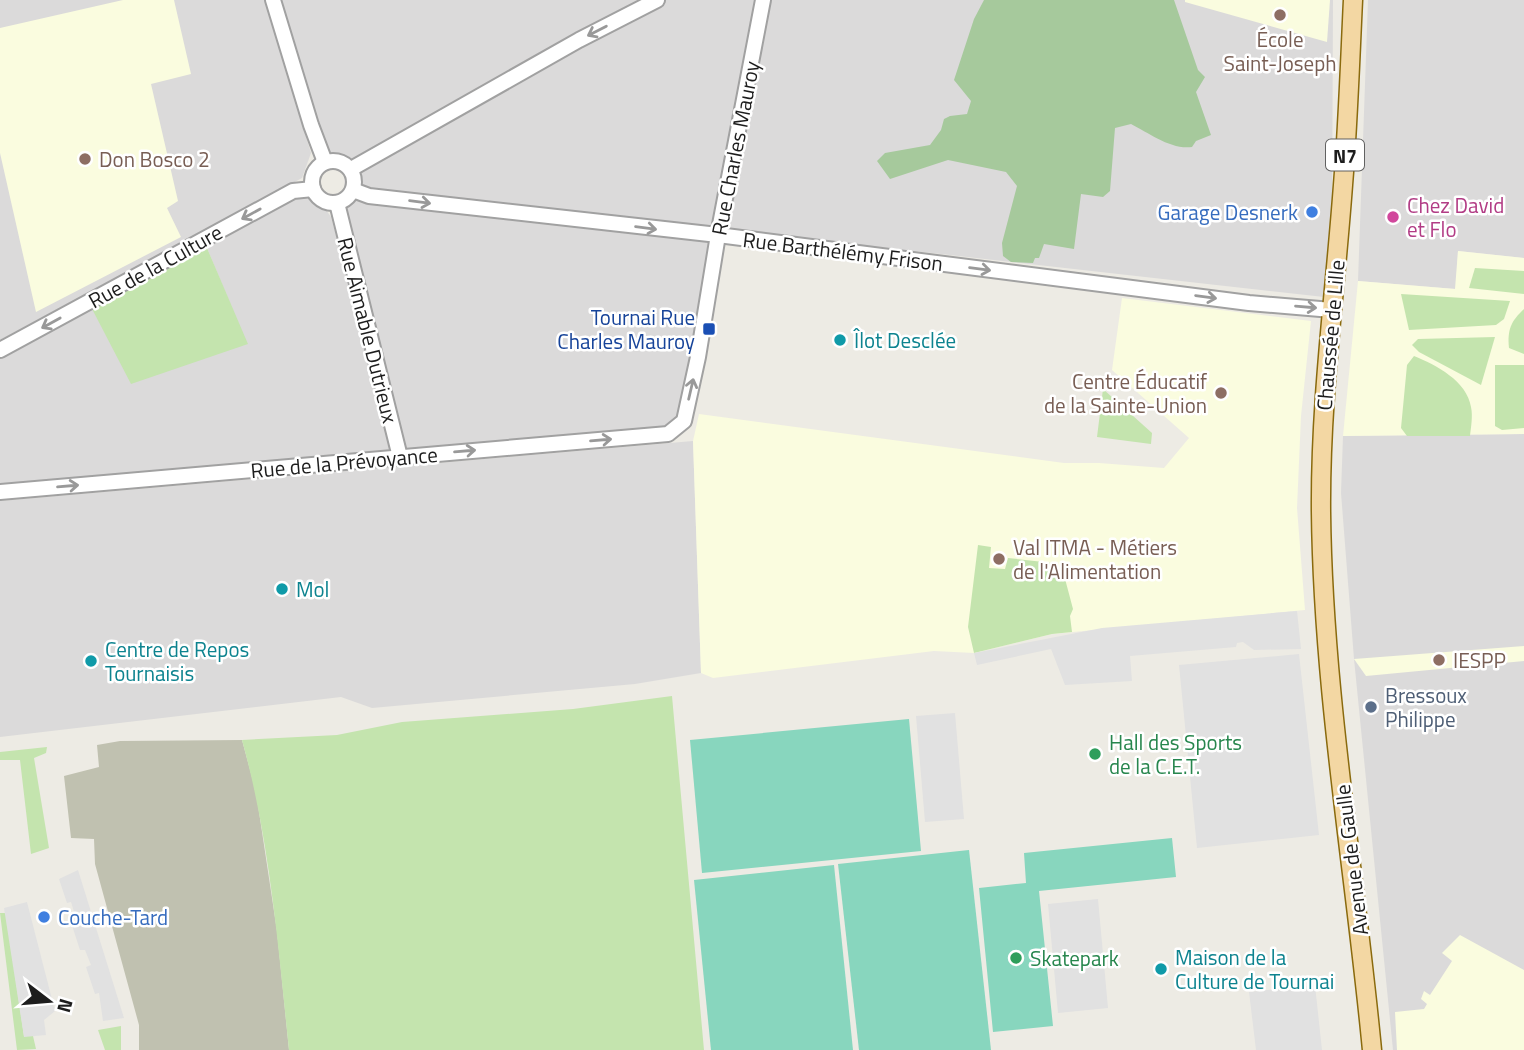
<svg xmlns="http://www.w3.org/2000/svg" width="1524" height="1050" viewBox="0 0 1524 1050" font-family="'Titillium Web',sans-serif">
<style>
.residential{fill:#dbdada}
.education{fill:#fafcdf}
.construction{fill:#c0c1b0}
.grass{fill:#c4e4ae}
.forest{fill:#a6c99c}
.pitch{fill:#88d6be}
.parking{fill:#e1e1e1}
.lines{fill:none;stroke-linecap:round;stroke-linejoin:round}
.minor-casing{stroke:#a1a1a1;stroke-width:18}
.major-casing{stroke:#8a6a0d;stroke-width:21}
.minor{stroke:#fff;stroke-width:14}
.major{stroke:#f3d7a3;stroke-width:18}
.oneway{stroke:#999}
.education-dot{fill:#8d6e63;stroke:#fff;stroke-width:2.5}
.shop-dot{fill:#3f7fe0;stroke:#fff;stroke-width:2.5}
.hotel-dot{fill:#d1479c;stroke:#fff;stroke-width:2.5}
.transit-dot{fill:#1a4fb4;stroke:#fff;stroke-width:2.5}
.culture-dot{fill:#0f9aa8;stroke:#fff;stroke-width:2.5}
.service-dot{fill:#5c6f8a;stroke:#fff;stroke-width:2.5}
.leisure-dot{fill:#2e9e5b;stroke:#fff;stroke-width:2.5}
.labels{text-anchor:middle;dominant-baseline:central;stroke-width:5;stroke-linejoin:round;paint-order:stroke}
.shield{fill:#fff;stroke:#616161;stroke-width:2}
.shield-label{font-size:19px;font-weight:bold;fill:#1d1d1d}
.education-label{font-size:21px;fill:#785e54;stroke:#fff;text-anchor:start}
.street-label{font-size:21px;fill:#1d1d1d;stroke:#fff}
.hotel-label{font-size:21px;fill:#b23c85;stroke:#fff;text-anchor:start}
.shop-label{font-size:21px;fill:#366cbe;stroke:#fff;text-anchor:end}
.transit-label{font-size:21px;fill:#164399;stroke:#fff;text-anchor:end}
.culture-label{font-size:21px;fill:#0d838f;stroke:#fff;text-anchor:start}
.service-label{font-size:21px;fill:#4e5e75;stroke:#fff;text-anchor:start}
.leisure-label{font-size:21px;fill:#27864d;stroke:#fff;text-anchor:start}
</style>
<rect width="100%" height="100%" fill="#edebe4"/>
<g class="residential">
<path d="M0,0H265L311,153L302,178L0,340Z"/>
<path d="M275,0H1333L1332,230L1324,297L727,230L684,421L668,434L405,455L345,200L344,163L325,162Z"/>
<path d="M1368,0H1524V258L1458,251L1456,289L1358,281Z"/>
<path d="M298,195L322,204L331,217L396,452L0,488V356L90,305L247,344L207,248Z"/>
<path d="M1524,434V1050H1393L1354,659L1341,493L1343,436Z"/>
<path d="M693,441L701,673L635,684L372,708L341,697L0,737V501Z"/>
</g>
<g class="education">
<path d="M123,0H174L191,74L151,84L178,201L167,208L181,237L36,312L0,153V28Z"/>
<path d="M1185,0H1330L1327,42L1185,2Z"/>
<path d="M1458,251L1524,258V434L1343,436L1358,281L1455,289Z"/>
<path d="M1122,298L1311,321L1301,416L1297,508L1305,610L1052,634L974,653L934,651L713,678L701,673L693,441L699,414L1064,463H1099L1164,468L1189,438L1112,370Z"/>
<path d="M1524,646V661L1366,676L1354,659Z"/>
<path d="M1460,935L1524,970V1050H1397L1395,1012L1424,1009L1427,1004L1421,999L1424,991L1430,995L1452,961L1442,953Z"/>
</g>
<path class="construction" d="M242,740L256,792L277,931L289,1050H139V1025L95,864L94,839L71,838L64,776L99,767L97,745L120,741Z"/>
<g class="grass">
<path d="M207,248L248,344L131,384L90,305Z"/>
<path d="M1475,268L1524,271V294L1469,288Z"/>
<path d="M1401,294L1510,301L1504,319L1496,325L1409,330Z"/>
<path d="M1524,309V354L1509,348C1507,330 1511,321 1524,309Z"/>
<path d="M1495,337L1481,385L1419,352L1412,345L1418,339Z"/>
<path d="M1414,356C1436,365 1467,381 1471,407C1473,416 1471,427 1470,436H1407L1401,428L1407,365Z"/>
<path d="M1495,365H1524V428L1502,430L1495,426Z"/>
<path d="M1103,389L1152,433L1151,444L1097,437Z"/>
<path d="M978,545L991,547L989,568L1005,569L1008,558L1053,563L1052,576L1064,575L1073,609L1070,616L1072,632L1052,634L974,653L968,627Z"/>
<path d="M672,696L704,1050H289C278,946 270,841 242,740L337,735L402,722L573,709Z"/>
<path d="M47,747L46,753L34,758L49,848L31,854L20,760H0V752Z"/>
<path d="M0,913H6L24,1036H33L36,1049L17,1050Z"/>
<path d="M121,1026V1050H105L98,1030Z"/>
</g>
<path class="forest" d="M984,0H1174L1198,70L1205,77L1196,92L1211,135L1196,141L1192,147C1171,150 1149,133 1131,124L1115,128L1110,191L1103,197L1081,194L1074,249L1044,244L1039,258H1035L1033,263L1011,262L1003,256L1002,243L1017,186L1006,172L948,160L890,179L877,161L885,153L930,145L941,130L944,119L950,116L967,114L971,101L954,80L974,19Z"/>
<g class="pitch">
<path d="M909,719L921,851L702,873L690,740Z"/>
<path d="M1172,838L1176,877L1039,891L1053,1026L993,1032L979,888L1026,883L1024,853Z"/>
<path d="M969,850L991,1050H859L838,864Z"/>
<path d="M834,865L853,1050H711L694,880Z"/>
</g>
<g class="parking">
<path d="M1297,611L1301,649L1254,650L1243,642L1237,643L1236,647L1130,656L1132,681L1065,685L1051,649L977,665L974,653L1102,628Z"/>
<path d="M1299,654L1319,835L1197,848L1179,665Z"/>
<path d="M955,713L964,819L925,822L916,716Z"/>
<path d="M78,870L124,1018L103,1021L99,993L95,994L86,967L91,965L85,950H80L70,919L76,918L71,902L67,903L59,879Z"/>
<path d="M1098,899L1108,1008L1058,1013L1048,904Z"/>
<path d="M27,902L55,1011L44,1020L46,1035L24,1037L4,908Z"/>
<path d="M1315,985L1322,1050H1256L1249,992Z"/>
</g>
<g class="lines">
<defs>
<g id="minor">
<path d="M273,0L311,125L325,162"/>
<circle cx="333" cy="182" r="21"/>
<path d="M351,169L579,40L657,0"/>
<path d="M353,190L369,196L718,235L1249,303L1332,310"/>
<path d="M337,203L400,457"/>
<path d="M0,350L293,191L313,189"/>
<path d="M0,492L668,434L684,421L698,357L718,235L763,0"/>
</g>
<path id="major" d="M1353,0C1350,62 1348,124 1343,185C1335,294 1320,403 1321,512C1323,692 1355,871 1372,1050"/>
</defs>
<use href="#minor" class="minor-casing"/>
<use href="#major" class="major-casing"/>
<use href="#minor" class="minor"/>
<use href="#major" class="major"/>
</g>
<defs><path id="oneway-shaft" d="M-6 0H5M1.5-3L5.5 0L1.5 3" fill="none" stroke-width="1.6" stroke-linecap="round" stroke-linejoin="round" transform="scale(1.75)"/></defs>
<g class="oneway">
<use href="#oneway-shaft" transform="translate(597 31) rotate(153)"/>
<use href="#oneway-shaft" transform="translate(420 202) rotate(7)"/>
<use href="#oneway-shaft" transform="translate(251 214) rotate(151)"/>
<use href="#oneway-shaft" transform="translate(646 228) rotate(7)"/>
<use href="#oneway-shaft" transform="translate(980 269) rotate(7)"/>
<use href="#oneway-shaft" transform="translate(1206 297) rotate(8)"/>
<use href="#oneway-shaft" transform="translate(1306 307) rotate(5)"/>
<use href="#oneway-shaft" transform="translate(51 323) rotate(151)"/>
<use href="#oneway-shaft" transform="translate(691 389) rotate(-77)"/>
<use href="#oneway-shaft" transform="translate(601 440) rotate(-5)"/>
<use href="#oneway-shaft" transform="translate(465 451) rotate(-5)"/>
<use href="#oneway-shaft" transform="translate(68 486) rotate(-5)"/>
</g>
<g class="education-dot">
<circle cx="1280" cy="15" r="7"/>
<circle cx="85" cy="159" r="7"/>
<circle cx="1221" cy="393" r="7"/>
<circle cx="999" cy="559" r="7"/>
<circle cx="1439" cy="660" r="7"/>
</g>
<g class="shop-dot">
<circle cx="1312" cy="212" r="7"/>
<circle cx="44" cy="917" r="7"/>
</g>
<circle class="hotel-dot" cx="1393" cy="217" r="7"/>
<rect class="transit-dot" x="702" y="322" width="14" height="14" rx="3.5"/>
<g class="culture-dot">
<circle cx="840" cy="340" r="7"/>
<circle cx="282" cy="589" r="7"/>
<circle cx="91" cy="661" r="7"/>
<circle cx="1161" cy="969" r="7"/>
</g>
<circle class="service-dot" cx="1371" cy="707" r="7"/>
<g class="leisure-dot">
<circle cx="1095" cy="754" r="7"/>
<circle cx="1016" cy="958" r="7"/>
</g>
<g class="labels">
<rect class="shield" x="1326" y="139.5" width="38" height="31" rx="5"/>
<g class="shield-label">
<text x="1345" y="155">N7</text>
</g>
<g class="education-label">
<text x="1280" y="39" text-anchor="middle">École<tspan x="1280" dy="24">Saint-Joseph</tspan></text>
<text x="99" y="159">Don Bosco 2</text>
<text x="1207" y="381" text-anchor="end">Centre Éducatif<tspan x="1207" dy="24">de la Sainte-Union</tspan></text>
<text x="1013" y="547">Val ITMA - Métiers<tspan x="1013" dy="24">de l'Alimentation</tspan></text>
<text x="1453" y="660">IESPP</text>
</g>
<g class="street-label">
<text transform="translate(735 148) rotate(-79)">Rue Charles Mauroy</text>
<text transform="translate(843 251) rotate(7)">Rue Barthélémy Frison</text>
<text transform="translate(155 266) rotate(-29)">Rue de la Culture</text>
<text transform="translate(368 330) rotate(76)">Rue Aimable Dutrieux</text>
<text transform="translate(1330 335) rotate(-85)">Chaussée de Lille</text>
<text transform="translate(344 462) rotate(-5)">Rue de la Prévoyance</text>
<text transform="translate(1351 860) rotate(-97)">Avenue de Gaulle</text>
</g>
<g class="hotel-label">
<text x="1407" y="205">Chez David<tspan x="1407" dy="24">et Flo</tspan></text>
</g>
<g class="shop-label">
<text x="1298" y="212">Garage Desnerk</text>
<text x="58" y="917" text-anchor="start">Couche-Tard</text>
</g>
<g class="transit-label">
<text x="695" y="317">Tournai Rue<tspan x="695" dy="24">Charles Mauroy</tspan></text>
</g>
<g class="culture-label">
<text x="854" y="340">Îlot Desclée</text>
<text x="296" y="589">Mol</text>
<text x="105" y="649">Centre de Repos<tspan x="105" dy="24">Tournaisis</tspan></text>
<text x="1175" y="957">Maison de la<tspan x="1175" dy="24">Culture de Tournai</tspan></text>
</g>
<g class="service-label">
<text x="1385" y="695">Bressoux<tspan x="1385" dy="24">Philippe</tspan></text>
</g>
<g class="leisure-label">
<text x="1109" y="742">Hall des Sports<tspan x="1109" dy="24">de la C.E.T.</tspan></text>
<text x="1030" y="958">Skatepark</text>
</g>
</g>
<g transform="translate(49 1001) rotate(106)" stroke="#ffffff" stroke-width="5" paint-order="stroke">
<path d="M0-5L12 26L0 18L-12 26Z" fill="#1d1d1d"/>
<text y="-10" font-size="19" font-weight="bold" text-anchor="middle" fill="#1d1d1d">N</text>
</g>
</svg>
